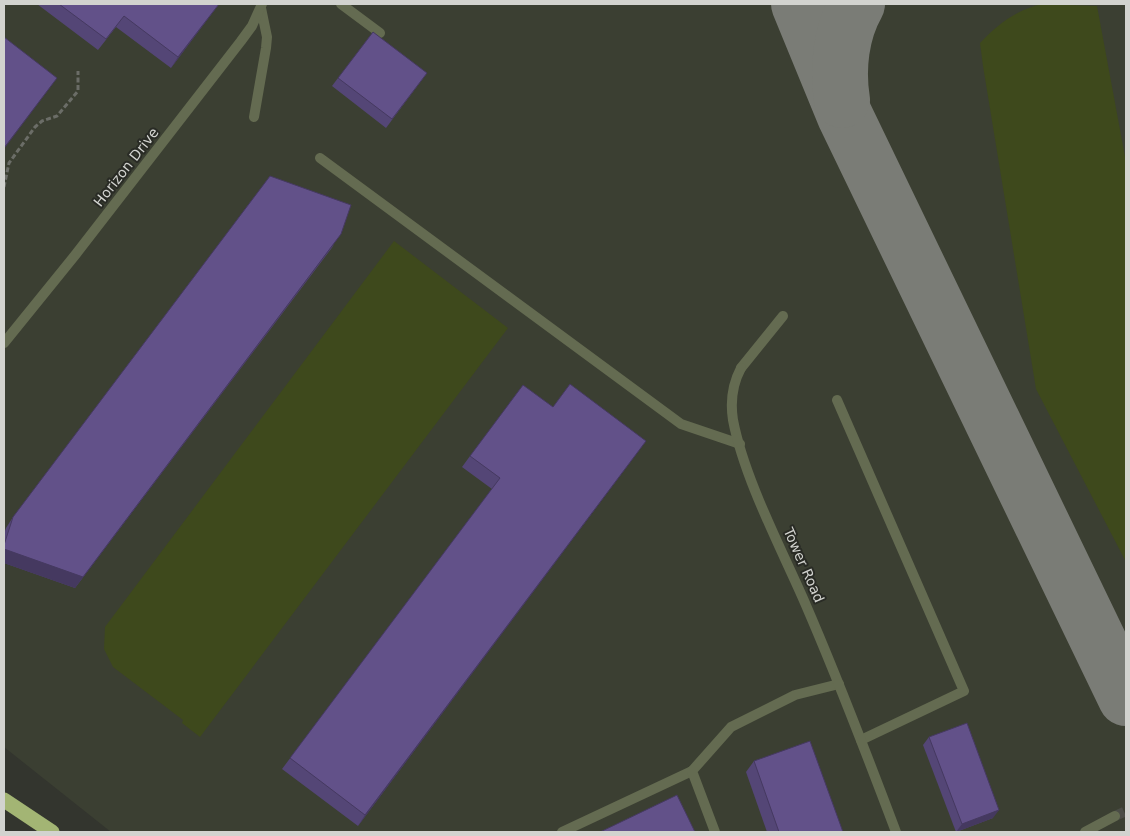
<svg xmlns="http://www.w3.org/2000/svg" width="1130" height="836" viewBox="0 0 1130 836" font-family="'DejaVu Sans',sans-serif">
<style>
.built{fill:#3b3f32}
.grass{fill:#3e491c}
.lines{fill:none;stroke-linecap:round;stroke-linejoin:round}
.taxiway{stroke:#7a7c76;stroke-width:56}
.street-tunnel{stroke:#4b4d46;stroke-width:10;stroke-dasharray:10 5;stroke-linecap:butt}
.path{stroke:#6b6d67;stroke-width:3;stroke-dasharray:5 2.5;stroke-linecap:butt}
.lane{stroke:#646b51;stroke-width:10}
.street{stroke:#646b51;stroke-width:10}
.highway{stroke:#a3b574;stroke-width:15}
.wall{fill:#544676}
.shaded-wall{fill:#453960}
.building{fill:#625189;stroke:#453960}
.labels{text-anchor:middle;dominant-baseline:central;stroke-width:4;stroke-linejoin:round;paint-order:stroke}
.street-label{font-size:14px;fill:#d2d3cf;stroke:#292b25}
</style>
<rect width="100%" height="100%" fill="#33352e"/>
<path class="built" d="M4,4H1126V832H111L4,747Z"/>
<g class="grass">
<path d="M1042,4L1097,6L1126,162V562L1036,389L983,66L980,43C998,24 1016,10 1042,4Z"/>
<path d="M394,241L508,328L200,737L182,723L183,720L113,667L104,649L105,627Z"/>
</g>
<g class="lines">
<g class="taxiway">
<path d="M799,4L845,116L1126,698"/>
<path d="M842,100C837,68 841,32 857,4"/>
</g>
<path class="street-tunnel" d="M1115,816L1126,811"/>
<path class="path" d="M4,187L9,163L35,127L42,121L57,116L78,91V71"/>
<g class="lane">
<path d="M341,4L380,33"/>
<path d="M254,117L266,48L267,37L261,8"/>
<path d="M320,158L681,424L740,444"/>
<path d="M741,368L783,316"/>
<path d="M837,400L964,691L861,740"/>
<path d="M562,832L692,771"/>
<path d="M715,832L692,771L731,727L795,695L839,684"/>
</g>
<g class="street">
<path d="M4,343L76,254L241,41L252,26L262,4"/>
<path d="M741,368C732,385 730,401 733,420C744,478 781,548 805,603C838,679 867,755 896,832"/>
<path d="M1085,832L1115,816"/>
</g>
<path class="highway" d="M4,800L52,832"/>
</g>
<g class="wall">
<path d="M37,4H219L171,68L116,27L98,50Z"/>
<path d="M427,73L386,128L332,86L338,78Z"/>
<path d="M334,245L75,588L4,563V534L6,528L13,517Z"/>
<path d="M553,407L646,441L358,826L282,769L492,489L462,467L470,456Z"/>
<path d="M929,737L993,818L956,832L923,745Z"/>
<path d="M754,761L843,832H767L746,772Z"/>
</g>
<g class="shaded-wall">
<path d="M219,4L171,68L178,57Z"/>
<path d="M57,78L49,89L4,149V148Z"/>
<path d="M341,234L75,588L4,563V549Z"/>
<path d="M646,441L638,452L358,826L365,815Z"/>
<path d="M999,810L993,818L956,832L962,824Z"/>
</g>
<g class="building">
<path d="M59,4H219L178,57L124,16L106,39Z"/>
<path d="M373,32L427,73L392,119L338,78Z"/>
<path d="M4,37L57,78L4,148Z"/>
<path d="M270,176L351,205L341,234L83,577L4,549V545L13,517Z"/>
<path d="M570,384L646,441L365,815L290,758L500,478L470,456L523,385L553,407Z"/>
<path d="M967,723L999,810L962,824L929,737Z"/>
<path d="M810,741L843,832H779L754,761Z"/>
<path d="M677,795L695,832H600Z"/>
</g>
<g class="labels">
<g class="street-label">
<text transform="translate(126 167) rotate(-52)">Horizon Drive</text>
<text transform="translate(804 565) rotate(66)">Tower Road</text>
</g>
</g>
<rect width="1130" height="836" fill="none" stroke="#d2d3cf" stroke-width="10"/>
</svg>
